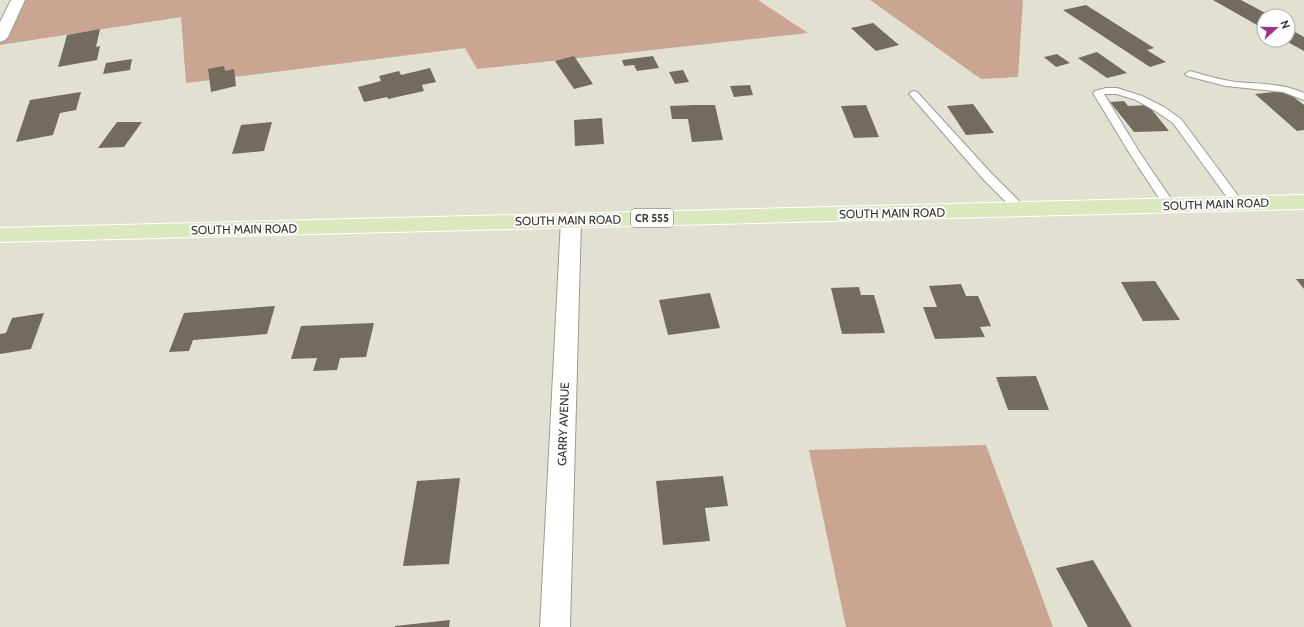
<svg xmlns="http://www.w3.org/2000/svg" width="1304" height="627" viewBox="0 0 1304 627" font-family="Cabin,sans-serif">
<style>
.forest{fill:#caa591}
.building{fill:#746b5f}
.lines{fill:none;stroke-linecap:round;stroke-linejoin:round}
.lane-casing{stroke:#9e9c8d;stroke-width:2}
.street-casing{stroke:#9e9c8d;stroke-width:2}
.primary-casing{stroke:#fff;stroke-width:2}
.lane{fill:#fff;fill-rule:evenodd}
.street{fill:#fff;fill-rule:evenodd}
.primary{fill:#d9e8bd;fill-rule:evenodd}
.labels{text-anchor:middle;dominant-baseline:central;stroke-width:4;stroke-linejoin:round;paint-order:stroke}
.shield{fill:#fff;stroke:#71706c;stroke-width:1}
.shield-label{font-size:11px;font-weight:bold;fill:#34332d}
.street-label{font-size:12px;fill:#34332d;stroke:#fff}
</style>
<rect width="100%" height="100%" fill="#e2e0d0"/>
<g class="forest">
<path d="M17,0H758L808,33L477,69L465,48L186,83L181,17L0,45V35Z"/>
<path d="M870,0H1023L1018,77L981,79Z"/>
<path d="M986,445L1053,627H846L809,450Z"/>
</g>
<g class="building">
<path d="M1213,0H1241L1271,16H1264V29Z"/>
<path d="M1086,5L1154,48L1147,50L1166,62L1150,67L1063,10Z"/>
<path d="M873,23L899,45L876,51L851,28Z"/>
<path d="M1288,28L1304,37V51L1284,40H1288Z"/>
<path d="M100,29L96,47L100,46L97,60L58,67L67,35Z"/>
<path d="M1097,52L1127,73L1107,78L1078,58Z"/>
<path d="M1057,54L1070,63L1056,67L1044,57Z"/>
<path d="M574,56L593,84L574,89L555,61Z"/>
<path d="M653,56L659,68L637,71L634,65L624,66L622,60Z"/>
<path d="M132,59L130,70L103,74L106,63Z"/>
<path d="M224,66L225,71L234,69L236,86L211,92L208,69Z"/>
<path d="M430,68L436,82L422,85L424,91L388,99L387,97L364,102L358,87L381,81L379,76L399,71L401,75Z"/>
<path d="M683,70L689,82L675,84L669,72Z"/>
<path d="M750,85L753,95L734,97L730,86Z"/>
<path d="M1286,91L1304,105V130L1297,131L1255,94Z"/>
<path d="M81,92L76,110L60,113L53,135L16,142L30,100Z"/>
<path d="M1124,101L1128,106L1148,105L1169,131L1134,132L1110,102Z"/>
<path d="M973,104L994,133L966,135L947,106Z"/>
<path d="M694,105H715L723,140L692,142L688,119H672L670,106Z"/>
<path d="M866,105L879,137L854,138L841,106Z"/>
<path d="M602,118L604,144L575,146L574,120Z"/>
<path d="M117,122H142L124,147L98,148Z"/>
<path d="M272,122L264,151L232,154L241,125Z"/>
<path d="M1296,279H1304V289Z"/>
<path d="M1155,281L1180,320L1143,321L1121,282Z"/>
<path d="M961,284L966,296H978L991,326L980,327L985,337L935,339L923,307H937L929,286Z"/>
<path d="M859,287L861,295H874L885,333L842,334L831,288Z"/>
<path d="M710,293L720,328L668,335L659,300Z"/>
<path d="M275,306L267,334L193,340L189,351L169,352L184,313Z"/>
<path d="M44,313L31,349L0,354V334L6,333L12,318Z"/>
<path d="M374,323L366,357L340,358L337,370L313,371L317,358L291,359L301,326Z"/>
<path d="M1036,376L1049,410H1008L996,377Z"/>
<path d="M723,476L728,506L705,508L710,541L663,545L656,481Z"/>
<path d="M460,478L449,564L403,566L417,481Z"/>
<path d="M1093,560L1132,627H1088L1056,568Z"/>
<path d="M450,620L449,627H395V626Z"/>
</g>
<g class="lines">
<defs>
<g id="lane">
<path d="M1190,71C1205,75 1220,80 1236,82C1260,84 1282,83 1304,93V100L1283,92L1226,86L1187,76L1185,74Z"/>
<path d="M1106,88H1117L1142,96L1164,107L1181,119L1242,201L1244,204L1242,207H1234L1173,123L1157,112L1136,100L1117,94H1104L1140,153L1176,206L1174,209H1166L1130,154L1093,93L1095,91Z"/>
<path d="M914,91L917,92L992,174L1024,206L1026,209L1024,212H1016L984,180L911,96L909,94L911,92Z"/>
</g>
<g id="street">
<path d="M11,0H25L8,37L5,40L0,42V22Z"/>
<path d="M571,213L578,215L581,220L570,627H540L561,220L564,215Z"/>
</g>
<path id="primary" d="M1304,195V209L0,242V228Z"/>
</defs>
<use href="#lane" class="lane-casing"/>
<use href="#street" class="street-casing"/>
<use href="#primary" class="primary-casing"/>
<use href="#lane" class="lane"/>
<use href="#street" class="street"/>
<use href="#primary" class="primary"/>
</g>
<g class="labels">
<rect class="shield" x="631" y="209" width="42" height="18" rx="3"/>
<g class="shield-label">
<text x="652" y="218">CR 555</text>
</g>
<g class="street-label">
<text transform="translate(1216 204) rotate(-2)">SOUTH MAIN ROAD</text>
<text transform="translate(892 213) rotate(-1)">SOUTH MAIN ROAD</text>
<text transform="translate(568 220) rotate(-1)">SOUTH MAIN ROAD</text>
<text transform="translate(244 229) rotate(-1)">SOUTH MAIN ROAD</text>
<text transform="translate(563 424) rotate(-88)">GARRY AVENUE</text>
</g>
</g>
<g transform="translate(1276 28) rotate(69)"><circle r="19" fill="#ffffff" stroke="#aeadab"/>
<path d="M0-3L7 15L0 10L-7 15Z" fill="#a22f8a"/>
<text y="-6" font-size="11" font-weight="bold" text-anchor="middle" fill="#34332d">N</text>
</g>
</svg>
